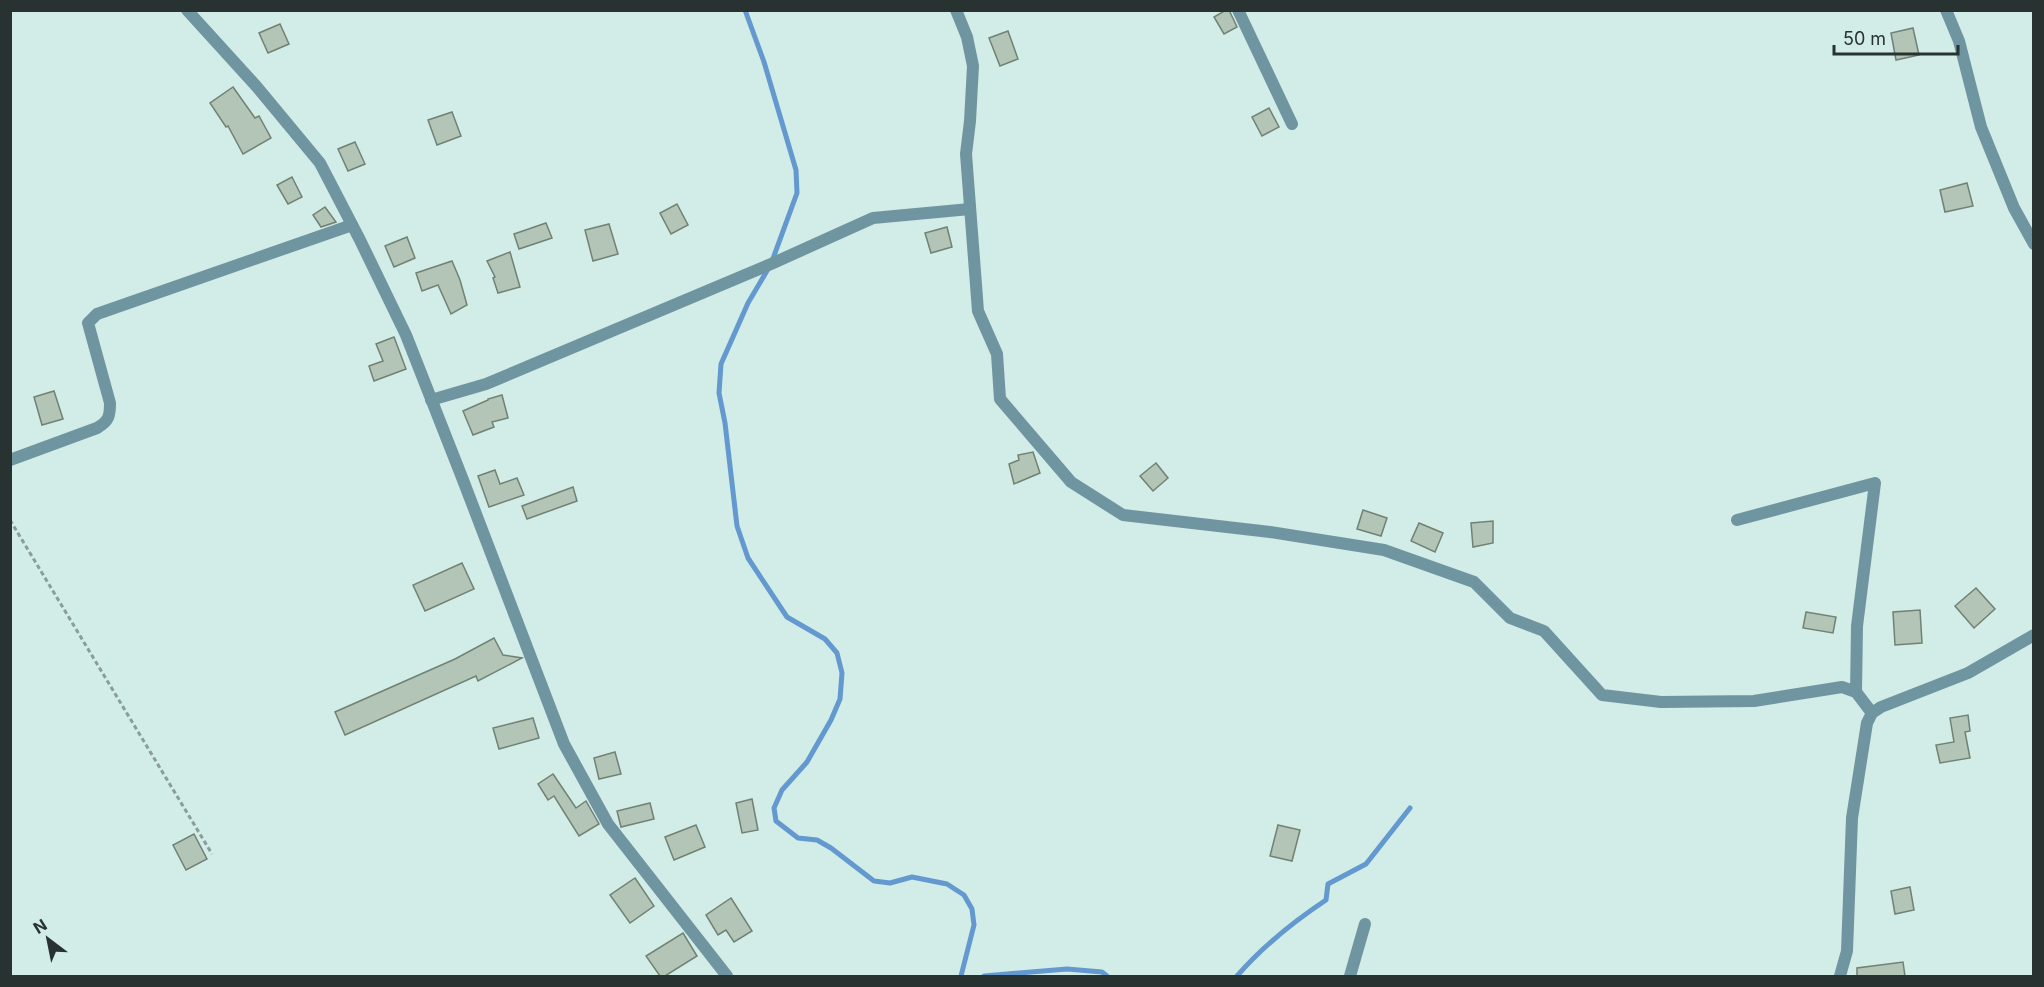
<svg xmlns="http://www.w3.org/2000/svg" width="2044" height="987" viewBox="0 0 2044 987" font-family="Inter,sans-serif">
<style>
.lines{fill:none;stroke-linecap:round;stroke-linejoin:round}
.stream{stroke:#6399cf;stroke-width:5}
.building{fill:#b3c5b6;stroke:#718274;stroke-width:1.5}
.path{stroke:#8a9d9a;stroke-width:3;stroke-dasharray:4.5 3;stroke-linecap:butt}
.minor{stroke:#6f95a0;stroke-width:12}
.tertiary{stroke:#6f95a0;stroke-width:12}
</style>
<rect width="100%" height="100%" fill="#d2ece7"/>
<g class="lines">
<g class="stream">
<path d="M745,10L764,62L796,170L797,193L771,264L748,303L721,364L719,393L725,423L737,526L748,558L787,617L825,639L837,653L842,673L840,699L831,720L807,762L782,790L774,808L776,821L798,838L817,840L831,848L874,881L890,883L912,877L947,884L964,895L972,909L974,925L961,976"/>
<path d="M984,976L1067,969L1102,972L1107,976"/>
<path d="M1237,976C1263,946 1293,922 1326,900L1328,884L1366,864L1410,808"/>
</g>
</g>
<g class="building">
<path d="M1226,10H1229L1237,27L1224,34L1214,17Z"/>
<path d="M280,24L289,44L268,53L259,33Z"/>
<path d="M1913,28L1919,55L1896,60L1891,33Z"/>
<path d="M1008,31L1018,59L1000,66L989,38Z"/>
<path d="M233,87L255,118L259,116L271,138L243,154L228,126L226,127L210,103Z"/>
<path d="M1269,108L1279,127L1262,136L1252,117Z"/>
<path d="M452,112L461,136L437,145L428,120Z"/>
<path d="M355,142L365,164L348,171L338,149Z"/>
<path d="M292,177L302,197L288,204L277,185Z"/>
<path d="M1967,183L1973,206L1945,212L1940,190Z"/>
<path d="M677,204L688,225L671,234L660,213Z"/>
<path d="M325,207L336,222L321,227L313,215Z"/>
<path d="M546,223L552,238L519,249L514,234Z"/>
<path d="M609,224L618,254L593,261L585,230Z"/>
<path d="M947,227L952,247L931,253L925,233Z"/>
<path d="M407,237L415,258L394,267L385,246Z"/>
<path d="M510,252L520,287L498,293L493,278L495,277L487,261Z"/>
<path d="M452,261L460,280L467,305L451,314L438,285L422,291L416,273Z"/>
<path d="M394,337L406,369L374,381L369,366L383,361L376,344Z"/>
<path d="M54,391L63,419L42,425L34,397Z"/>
<path d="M502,395L508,418L492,422L494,427L473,435L463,411L488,400V399Z"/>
<path d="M1033,452L1040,473L1014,484L1009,464L1019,460L1018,455Z"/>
<path d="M1156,463L1168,478L1153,491L1140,476Z"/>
<path d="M495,470L500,484L517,478L524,495L489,507L478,476Z"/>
<path d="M573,487L577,501L527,519L522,506Z"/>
<path d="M1363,510L1387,518L1381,536L1357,529Z"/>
<path d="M1493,521V543L1473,547L1471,523Z"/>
<path d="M1419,523L1443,533L1435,552L1411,541Z"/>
<path d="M462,563L474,589L425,611L413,585Z"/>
<path d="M1976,588L1995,609L1974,628L1955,606Z"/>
<path d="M1920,610L1922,643L1895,645L1893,612Z"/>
<path d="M1806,612L1836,617L1833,633L1803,628Z"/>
<path d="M494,638L503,655L522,658L478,681L476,676L345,735L335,712L455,659Z"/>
<path d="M1968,715L1970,731L1965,732L1970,758L1940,763L1936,745L1954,742L1950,718Z"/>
<path d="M533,718L539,738L499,749L493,728Z"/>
<path d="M615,752L621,774L599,779L594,758Z"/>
<path d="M553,774L576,808L586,801L599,824L579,836L554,796L548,800L538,784Z"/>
<path d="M752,799L758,830L742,833L736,803Z"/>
<path d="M650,803L654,819L621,827L617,811Z"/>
<path d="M696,825L705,847L674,860L665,837Z"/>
<path d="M1278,825L1300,830L1292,861L1270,856Z"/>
<path d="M194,834L207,859L186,870L173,845Z"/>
<path d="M635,878L654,906L630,923L610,895Z"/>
<path d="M1910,887L1914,910L1895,914L1891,891Z"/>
<path d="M731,898L752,931L734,942L726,930L718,935L706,915Z"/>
<path d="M683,933L697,956L665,976H660L646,956Z"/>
<path d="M1903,962L1905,976H1857V968Z"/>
</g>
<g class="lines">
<path class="path" d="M10,520L212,854"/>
<g class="minor">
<path d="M187,10L257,87L320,163L360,240L406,335L463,480L564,744L608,824L727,976"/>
<path d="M956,10L967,37L973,66L970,121L966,154L978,311L997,354L1000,399L1071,482L1123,515L1270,532L1384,550L1474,582L1510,618L1544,631L1602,695L1661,702L1754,701L1842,687L1856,692L1872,713"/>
<path d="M1238,10L1292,124"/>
<path d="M431,400L486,384L771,264L873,218L970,209"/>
<path d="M10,460L97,428C109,421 110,416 110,403L88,323L97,314L352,225"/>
<path d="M1737,520L1875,483L1857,626L1856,692"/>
<path d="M1350,976L1365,924"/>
<path d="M1840,976L1847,951L1852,818L1867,723L1872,713L1881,707L1968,673L2034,635"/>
</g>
<path class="tertiary" d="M1946,10L1959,41L1981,127L2014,208L2034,244"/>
</g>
<rect width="2044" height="987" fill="none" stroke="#283331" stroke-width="24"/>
<g transform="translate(48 939) rotate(328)" stroke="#d2ece7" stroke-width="4.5" paint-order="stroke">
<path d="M0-4.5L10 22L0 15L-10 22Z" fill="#283331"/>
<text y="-9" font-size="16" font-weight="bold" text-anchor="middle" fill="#283331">N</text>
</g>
<path d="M1834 45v9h124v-9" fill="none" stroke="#283331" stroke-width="3"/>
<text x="1843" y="45" font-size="18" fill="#283331" stroke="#d2ece7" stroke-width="4.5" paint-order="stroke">50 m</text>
</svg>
